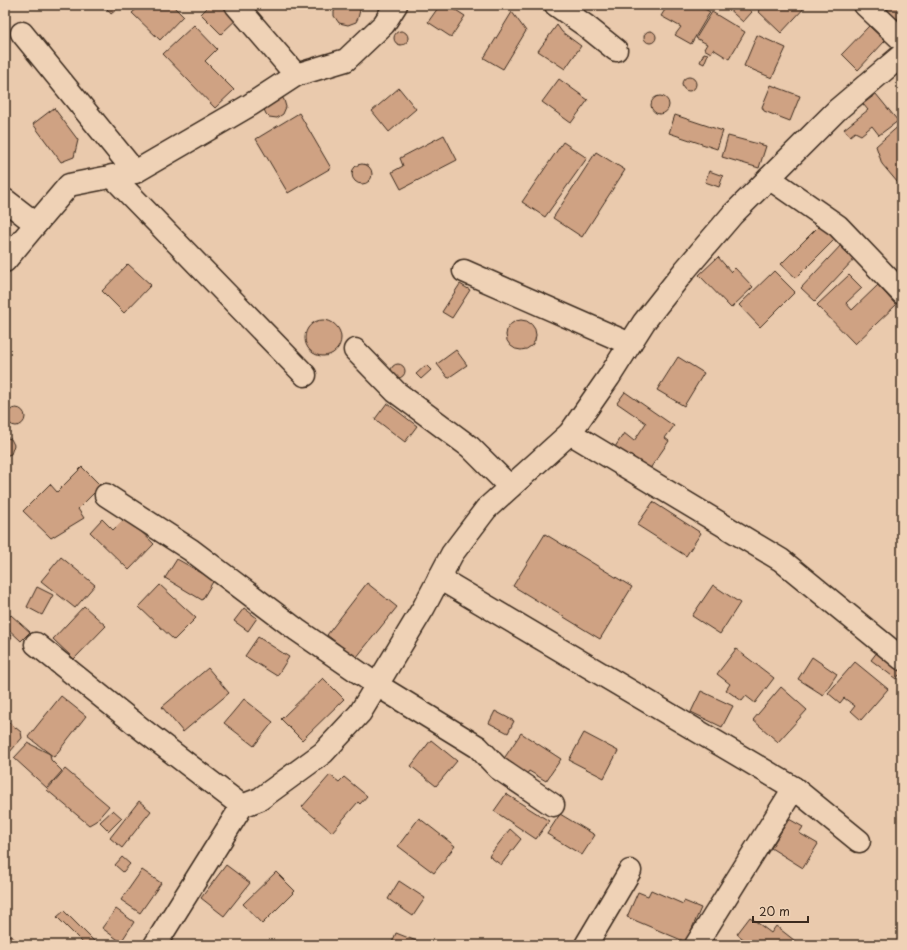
<svg xmlns="http://www.w3.org/2000/svg" width="907" height="950" viewBox="0 0 907 950" font-family="'Playpen Sans',sans-serif">
<style>
.building{fill:#cfa283;stroke:#3b2a1e}
.lines{fill:none;stroke-linecap:round;stroke-linejoin:round}
.minor-casing{stroke:#3b2a1e;stroke-width:25}
.minor{stroke:#efd2b6;stroke-width:22}
</style>
<rect width="100%" height="100%" fill="#eacaad"/>
<filter id="ink" filterUnits="userSpaceOnUse"><feTurbulence type="fractalNoise" baseFrequency=".025" numOctaves="2"/><feDisplacementMap in="SourceGraphic" scale="8" xChannelSelector="R" yChannelSelector="G"/><feConvolveMatrix kernelMatrix="1 2 1 2 8 2 1 2 1" color-interpolation-filters="sRGB"/></filter>
<g filter="url(#ink)">
<g class="building">
<path d="M104,5H122L111,14Z"/>
<path d="M141,5H172L183,16L160,40L132,13Z"/>
<path d="M210,5H229L240,16L221,34L201,14Z"/>
<path d="M336,5H358L360,10L358,18L356,22L348,25L339,23L334,16V12Z"/>
<path d="M440,5H448L465,16L451,37L428,22Z"/>
<path d="M668,5H698L710,12L691,44L675,35L681,27L661,16Z"/>
<path d="M726,5H745L752,12L743,22L725,6Z"/>
<path d="M764,5H807L781,33L758,11Z"/>
<path d="M891,5H899L900,6L902,9V15L900,18L896,20L887,12L888,9Z"/>
<path d="M512,12L526,31L503,69L484,58Z"/>
<path d="M712,12L745,32L729,59L713,49L711,53L704,49L707,44L696,38Z"/>
<path d="M194,25L217,49L205,61L234,90L215,108L163,54Z"/>
<path d="M557,25L562,32L581,46L565,69L538,51Z"/>
<path d="M869,26L885,41L858,70L842,54Z"/>
<circle cx="401" cy="38" r="7"/>
<circle cx="650" cy="37" r="6"/>
<path d="M757,35L786,48L772,78L744,66Z"/>
<path d="M704,53L708,54L704,64L700,62Z"/>
<circle cx="689" cy="84" r="7"/>
<path d="M559,79L588,100L571,123L542,102Z"/>
<path d="M771,85L800,96L790,121L764,111L762,107Z"/>
<path d="M399,88L416,109L389,132L372,111Z"/>
<path d="M876,94L898,121L879,135L872,126L861,135L855,132L850,136L844,129L868,110L863,104Z"/>
<circle cx="660" cy="105" r="9"/>
<path d="M282,97L284,100L286,107L283,114L277,118L269,117L266,114L263,107Z"/>
<path d="M54,108L78,140L74,157L61,162L33,124Z"/>
<path d="M299,113L331,168L288,193L256,139Z"/>
<path d="M675,115L723,131L717,149L669,133Z"/>
<path d="M902,123V180L898,183L882,164L876,146Z"/>
<path d="M444,135L457,160L401,189L392,172L403,166L400,158Z"/>
<path d="M728,136L766,146L759,168L722,157Z"/>
<path d="M563,142L587,158L545,217L522,202Z"/>
<path d="M596,152L625,170L582,237L553,218Z"/>
<circle cx="362" cy="174" r="10"/>
<path d="M709,171L723,176L719,187L705,182Z"/>
<path d="M821,224L836,238L796,278L781,264Z"/>
<path d="M842,244L856,257L815,301L801,288Z"/>
<path d="M718,257L731,272L735,268L753,287L731,308L699,275Z"/>
<path d="M128,264L151,285L124,313L102,291Z"/>
<path d="M774,271L795,292L760,327L739,305Z"/>
<path d="M849,275L862,288L846,303L852,310L878,285L896,305L855,344L817,305Z"/>
<path d="M460,284L470,290L452,318L442,312Z"/>
<circle cx="521" cy="335" r="15"/>
<circle cx="323" cy="338" r="18"/>
<path d="M456,350L467,365L448,378L437,364Z"/>
<path d="M678,357L704,373L684,406L657,390Z"/>
<circle cx="398" cy="371" r="7"/>
<path d="M426,365L431,370L421,379L416,374Z"/>
<path d="M625,392L674,426L665,438L669,441L649,470L615,447L624,433L634,441L646,423L617,403Z"/>
<path d="M387,403L417,426L405,442L375,419Z"/>
<circle cx="16" cy="417" r="9"/>
<path d="M5,437L11,439L14,445L11,454L5,456Z"/>
<path d="M82,467L101,486L78,509L84,518L51,538L23,511L50,484L57,492Z"/>
<path d="M653,502L701,533L686,556L637,525Z"/>
<path d="M126,517L154,544L129,570L90,532L102,519L113,530Z"/>
<path d="M545,534L632,587L600,639L513,586Z"/>
<path d="M61,557L95,585L75,608L41,581Z"/>
<path d="M177,559L214,580L202,600L165,578Z"/>
<path d="M367,583L397,607L356,658L327,635Z"/>
<path d="M160,585L196,618L174,640L139,607Z"/>
<path d="M713,585L740,603L720,634L692,616Z"/>
<path d="M37,587L53,595L42,615L27,607Z"/>
<path d="M84,606L106,626L74,659L53,639Z"/>
<path d="M244,608L257,618L248,631L234,621Z"/>
<path d="M11,615L30,632L21,641L5,626V621Z"/>
<path d="M5,631L12,637L5,646Z"/>
<path d="M258,637L289,657L277,676L245,656Z"/>
<path d="M881,647L902,663V677L899,675L896,679L871,660Z"/>
<path d="M736,649L774,678L755,703L746,696L742,701L726,690L730,684L717,674Z"/>
<path d="M812,657L837,674L823,695L798,679Z"/>
<path d="M855,662L888,689L861,720L851,711L855,706L844,698L840,703L828,693Z"/>
<path d="M208,668L229,693L183,732L162,707Z"/>
<path d="M323,678L344,699L302,740L281,719Z"/>
<path d="M781,687L807,710L778,742L753,720Z"/>
<path d="M701,691L733,706L722,727L691,712Z"/>
<path d="M61,696L86,716L54,757L28,737Z"/>
<path d="M244,699L273,722L254,746L224,723Z"/>
<path d="M495,711L514,721L508,733L489,723Z"/>
<path d="M5,719L21,732L22,738L9,753L5,750Z"/>
<path d="M521,733L561,759L546,781L529,771L525,776L503,760Z"/>
<path d="M584,733L618,751L604,778L569,760Z"/>
<path d="M431,740L457,761L436,786L411,766Z"/>
<path d="M28,743L50,754L51,760L62,771L47,788L14,758Z"/>
<path d="M65,769L109,806L96,821L89,825L47,790Z"/>
<path d="M330,775L339,782L344,777L367,796L360,804L358,802L332,832L302,807Z"/>
<path d="M506,794L549,821L536,839L494,811Z"/>
<path d="M139,801L151,811L122,848L110,838Z"/>
<path d="M113,810L122,818L109,831L100,822Z"/>
<path d="M560,814L595,835L582,855L547,834Z"/>
<path d="M419,818L455,846L434,873L398,846Z"/>
<path d="M789,819L803,827L799,833L818,844L803,868L771,848Z"/>
<path d="M510,829L521,839L501,865L489,856Z"/>
<path d="M122,857L130,864L123,872L115,865Z"/>
<path d="M226,865L250,883L224,916L201,898Z"/>
<path d="M142,870L161,883L140,913L121,900Z"/>
<path d="M276,872L295,891L262,924L243,904Z"/>
<path d="M399,881L425,898L413,916L388,899Z"/>
<path d="M651,890L683,904L684,901L701,908L686,942L627,917L638,892L648,896Z"/>
<path d="M116,909L134,922L121,942L102,928Z"/>
<path d="M64,911L98,945H85L57,917Z"/>
<path d="M750,917L771,933L776,926L799,944L798,945H751L737,934Z"/>
<path d="M5,932L16,940L12,945H5Z"/>
<path d="M396,933L424,944V945H391Z"/>
</g>
<g class="lines">
<defs>
<g id="minor">
<path d="M236,5L296,75"/>
<path d="M556,5L586,26L616,50"/>
<path d="M865,5L902,40"/>
<path d="M22,33L135,172"/>
<path d="M112,176L305,375"/>
<path d="M769,178L838,226L902,293"/>
<path d="M5,200L36,224L69,185L135,172L250,105L296,75L346,60L384,24L396,5"/>
<path d="M5,261L36,224"/>
<path d="M464,271L630,344"/>
<path d="M355,350L396,392L470,447L510,487"/>
<path d="M570,433L781,560L902,659"/>
<path d="M106,495L191,550L297,630L377,685L478,747L498,768L553,805"/>
<path d="M439,578L794,788L859,841"/>
<path d="M36,644L143,730L242,806"/>
<path d="M155,945L242,806L260,799L323,753L360,713L424,607L452,554L486,509L570,433L609,377L644,322L685,270L732,215L837,110L902,55"/>
<path d="M586,945L630,871"/>
<path d="M696,945L794,788"/>
</g>
</defs>
<use href="#minor" class="minor-casing"/>
<use href="#minor" class="minor"/>
</g>
</g>
<rect width="907" height="950" fill="none" stroke="#efd2b6" stroke-width="20"/>
<rect x="10" y="10" width="887" height="930" fill="none" stroke="#3b2a1e" stroke-width="1.5" filter="url(#ink)"/>
<path d="M753 916v6h55v-6" fill="none" stroke="#3b2a1e" stroke-width="2"/>
<text x="759" y="916" font-size="12" fill="#3b2a1e" stroke="#efd2b6" stroke-width="3" paint-order="stroke">20 m</text>
</svg>
